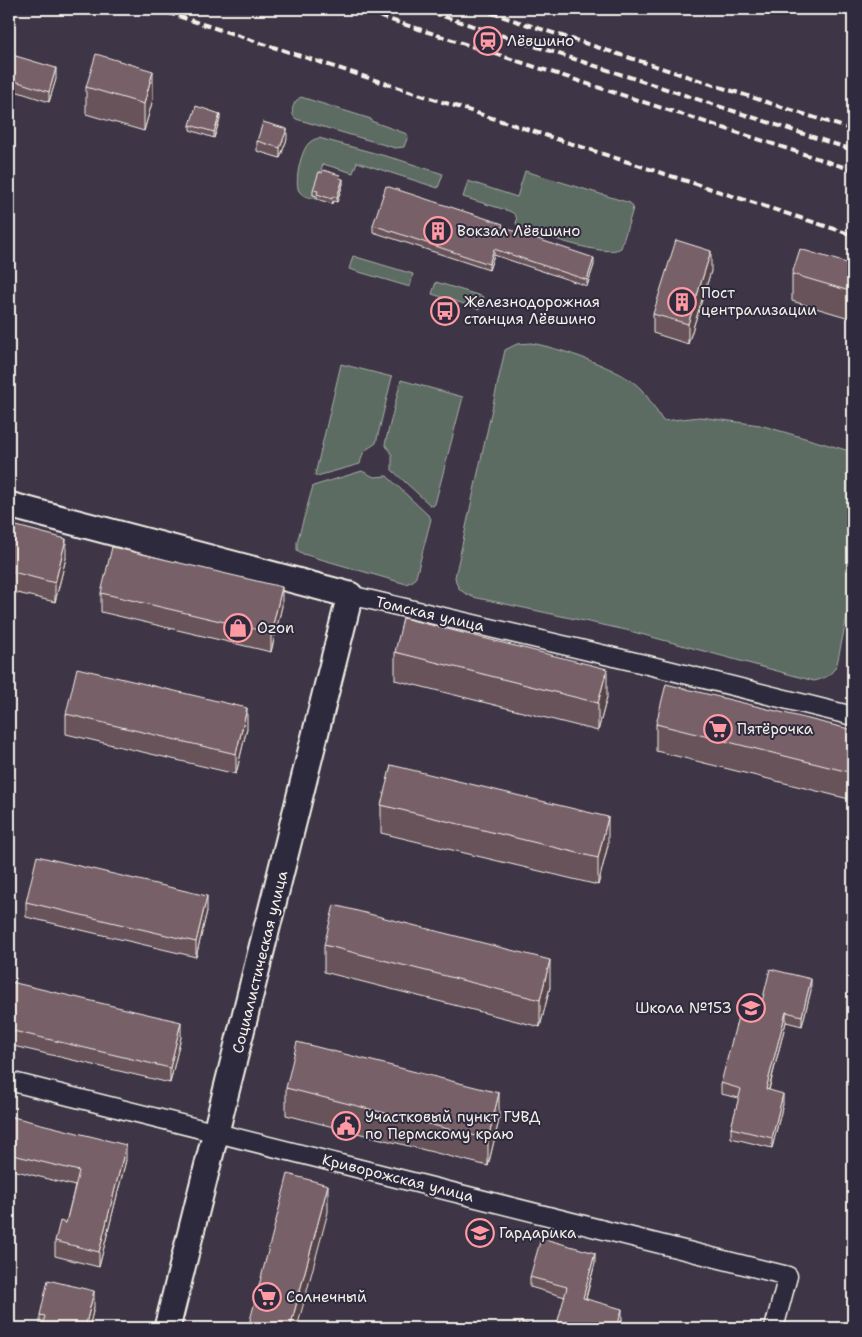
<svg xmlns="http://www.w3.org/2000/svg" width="862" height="1337" viewBox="0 0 862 1337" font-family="'Shantell Sans',sans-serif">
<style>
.green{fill:#5d6c63;stroke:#a8aea6}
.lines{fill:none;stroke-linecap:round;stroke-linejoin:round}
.street-casing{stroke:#f4f1e8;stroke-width:21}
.secondary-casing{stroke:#f4f1e8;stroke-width:29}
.street{stroke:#2f2a3d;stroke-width:18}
.secondary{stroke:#2f2a3d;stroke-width:25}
.rail{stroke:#f4f1e8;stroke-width:4;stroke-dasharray:8 4;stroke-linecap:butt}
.wall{fill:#67535a;stroke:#f4f1e8}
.shaded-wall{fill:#54434a;stroke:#f4f1e8}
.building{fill:#786069;stroke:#f4f1e8}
.labels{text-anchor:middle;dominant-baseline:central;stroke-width:4;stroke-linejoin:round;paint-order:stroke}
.poi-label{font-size:15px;fill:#f4f1e8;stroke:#2f2a3d;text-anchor:start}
.street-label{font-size:15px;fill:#f4f1e8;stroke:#2f2a3d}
</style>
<rect width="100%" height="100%" fill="#3e3546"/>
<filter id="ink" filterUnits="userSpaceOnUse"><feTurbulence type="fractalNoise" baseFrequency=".02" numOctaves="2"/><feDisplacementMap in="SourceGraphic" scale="10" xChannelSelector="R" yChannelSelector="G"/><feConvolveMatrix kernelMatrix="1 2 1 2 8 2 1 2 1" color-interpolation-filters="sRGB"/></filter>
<g filter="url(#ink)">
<g class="green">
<path d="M301,97L371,119V121L407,134L408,136L404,147L395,148L296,119C289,113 293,101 301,97Z"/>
<path d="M319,138L400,160L443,174L438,188L357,162L353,173L323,164L313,195L318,196L317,199C311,198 303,197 299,191C294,182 301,150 309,143C312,140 315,139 319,138Z"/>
<path d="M525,171L630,203L633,207L632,212L621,248C606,259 539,233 520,228L516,224C518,216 515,214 509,211L463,197L468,181L517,197Z"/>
<path d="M353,256L413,274L410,287L349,269Z"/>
<path d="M436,282L484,297L480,309L432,294Z"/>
<path d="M531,343C559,348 623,369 641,389C650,399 656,411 663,421L700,417L760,425L853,452V588L837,664C831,676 826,678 814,681L626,630L473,597C462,592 457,590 455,577L505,350L517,344Z"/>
<path d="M341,364L392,377L376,443C364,452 364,448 360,464L317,476L315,475Z"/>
<path d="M401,380L463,397L435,504L433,506L430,505L392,470V455L385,444Z"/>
<path d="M362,471L374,477L387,476L430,517L431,519L416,577L413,581L406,584L303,554L297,550V542L313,486Z"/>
</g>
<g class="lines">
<defs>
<g id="street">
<path d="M350,595L644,664L853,716"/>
<path d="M9,1081L788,1276L774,1328"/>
</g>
<path id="secondary" d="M9,505L350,595L167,1328"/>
</defs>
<use href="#street" class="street-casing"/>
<use href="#secondary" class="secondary-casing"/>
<use href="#street" class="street"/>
<use href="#secondary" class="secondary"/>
<g class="rail">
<path d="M156,9L853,235"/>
<path d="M357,9L853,170"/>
<path d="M421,9L853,150"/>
<path d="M479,9L853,130"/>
</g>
</g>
<g class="wall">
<path d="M9,54L56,79L49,102L9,89Z"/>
<path d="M86,87L153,99L144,131L86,114Z"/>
<path d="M220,119L214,138L190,130V125Z"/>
<path d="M287,139L280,158L257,151V141Z"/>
<path d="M340,178L343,184L337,202L333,201L332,204L317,199V196L313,195V190Z"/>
<path d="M373,225L503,228L594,265L587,286L494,255L489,270L373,232Z"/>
<path d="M853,265V319L792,301V274Z"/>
<path d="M711,271L688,344L653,333V314Z"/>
<path d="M9,524L66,558L55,602L9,591Z"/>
<path d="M101,593L282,606L271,652L101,612Z"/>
<path d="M395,652L607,697L598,731L395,680Z"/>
<path d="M66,714L247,728L236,774L66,734Z"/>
<path d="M656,724L853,730V800L656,751Z"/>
<path d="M381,805L608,845L598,885L381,833Z"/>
<path d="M26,902L207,911L196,957L26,917Z"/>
<path d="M324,945L550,987L540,1027L324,972Z"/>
<path d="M811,990L802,1026L786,1022L769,1090L783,1104L772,1148L731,1138V1128L739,1098L721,1094V1083L761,1006Z"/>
<path d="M9,991L181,1037L170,1083L9,1045Z"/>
<path d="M286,1088L499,1120L488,1166L286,1115Z"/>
<path d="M9,1116L126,1160L99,1267L55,1256V1241L66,1223L75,1186L9,1169Z"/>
<path d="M595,1263L586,1299L622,1319L620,1328H556L565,1297L530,1287V1277Z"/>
<path d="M94,1307L89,1328H40V1315Z"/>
</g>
<g class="shaded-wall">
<path d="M56,68V79L49,102V92Z"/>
<path d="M153,71V99L144,131V104Z"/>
<path d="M220,114V119L214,138V132Z"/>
<path d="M287,129V139L280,158V148Z"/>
<path d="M343,179V184L337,202V197Z"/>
<path d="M494,249V255L489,270V264Z"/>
<path d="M711,251V271L688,344V324Z"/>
<path d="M594,258V265L587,286V280Z"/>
<path d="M66,539V558L55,602V583Z"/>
<path d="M282,587V606L271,652V633Z"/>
<path d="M607,669V697L598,731V703Z"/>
<path d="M247,708V728L236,774V754Z"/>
<path d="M608,817V845L598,885V858Z"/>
<path d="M207,896V911L196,957V942Z"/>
<path d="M550,960V987L540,1027V1000Z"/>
<path d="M811,979V990L802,1026V1016Z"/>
<path d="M786,1012V1022L766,1100V1089Z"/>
<path d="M181,1022V1037L170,1083V1068Z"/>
<path d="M499,1093V1120L488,1166V1139Z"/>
<path d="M783,1094V1104L772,1148V1138Z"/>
<path d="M126,1145V1160L99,1267V1252Z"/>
<path d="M328,1185V1212L297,1328H290Z"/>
<path d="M595,1253V1263L583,1308V1298Z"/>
<path d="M94,1291V1307L89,1328H85Z"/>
<path d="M622,1309V1319L620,1328H617Z"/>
</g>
<g class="building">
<path d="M9,54L56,68L49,92L9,79Z"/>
<path d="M96,54L153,71L144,104L86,87Z"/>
<path d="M196,106L220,114L214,132L190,125Z"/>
<path d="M263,122L287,129L280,148L257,141Z"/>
<path d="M323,170L340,175L339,178L343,179L337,197L333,196L332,199L317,194L318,191L313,190L319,172L322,173Z"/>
<path d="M386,186L503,224L502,227L594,258L587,280L494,249L489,264L373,225Z"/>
<path d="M676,240L711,251L688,324L653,314Z"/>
<path d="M800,249L853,265V292L792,274Z"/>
<path d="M9,524L66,539L55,583L9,571Z"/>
<path d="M112,547L282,587L271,633L101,593Z"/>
<path d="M403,618L607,669L598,703L395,652Z"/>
<path d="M77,668L247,708L236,754L66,714Z"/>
<path d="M666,684L853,730V773L656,724Z"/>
<path d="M391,765L608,817L598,858L381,805Z"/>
<path d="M37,856L207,896L196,942L26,902Z"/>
<path d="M334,905L550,960L540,1000L324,945Z"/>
<path d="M770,969L811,979L802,1016L786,1012L766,1089L783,1094L772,1138L731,1128L741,1089L721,1083L742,1001L761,1006Z"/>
<path d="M11,982L181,1022L170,1068L9,1030V991Z"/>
<path d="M297,1042L499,1093L488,1139L286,1088Z"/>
<path d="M9,1116L126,1145L99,1252L55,1241L60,1221L66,1223L79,1171L9,1154Z"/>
<path d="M288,1174L328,1185L290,1328H248Z"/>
<path d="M541,1238L595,1253L583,1298L622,1309L617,1328H556L567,1287L530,1277Z"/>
<path d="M48,1280L94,1291L85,1328H42L45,1316L40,1315Z"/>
<path d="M520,1322L543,1328H518Z"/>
</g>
</g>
<defs>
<symbol id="station-ring" viewBox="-11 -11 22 22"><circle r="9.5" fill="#2f2a3d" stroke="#ff9aa2" stroke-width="1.5"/><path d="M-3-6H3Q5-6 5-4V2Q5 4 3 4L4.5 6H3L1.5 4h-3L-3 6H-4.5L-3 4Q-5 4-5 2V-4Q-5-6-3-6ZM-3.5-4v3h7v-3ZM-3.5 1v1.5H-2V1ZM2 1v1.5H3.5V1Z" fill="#ff9aa2"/></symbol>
<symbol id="building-ring" viewBox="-11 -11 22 22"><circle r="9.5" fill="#2f2a3d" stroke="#ff9aa2" stroke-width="1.5"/><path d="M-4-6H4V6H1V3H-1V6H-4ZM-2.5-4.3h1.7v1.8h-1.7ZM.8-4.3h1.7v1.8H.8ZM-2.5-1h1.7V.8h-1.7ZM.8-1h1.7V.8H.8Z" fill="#ff9aa2"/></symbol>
<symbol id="bus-ring" viewBox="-11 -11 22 22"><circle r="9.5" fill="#2f2a3d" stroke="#ff9aa2" stroke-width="1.5"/><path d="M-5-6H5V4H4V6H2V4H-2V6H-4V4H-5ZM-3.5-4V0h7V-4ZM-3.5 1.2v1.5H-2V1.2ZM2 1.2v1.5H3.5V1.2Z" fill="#ff9aa2"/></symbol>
<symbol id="shop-ring" viewBox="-11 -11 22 22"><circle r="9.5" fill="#2f2a3d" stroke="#ff9aa2" stroke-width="1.5"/><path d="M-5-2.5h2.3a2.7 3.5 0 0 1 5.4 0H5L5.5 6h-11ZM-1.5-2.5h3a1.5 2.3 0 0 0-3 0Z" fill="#ff9aa2"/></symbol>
<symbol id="supermarket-ring" viewBox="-11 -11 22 22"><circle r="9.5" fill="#2f2a3d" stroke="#ff9aa2" stroke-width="1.5"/><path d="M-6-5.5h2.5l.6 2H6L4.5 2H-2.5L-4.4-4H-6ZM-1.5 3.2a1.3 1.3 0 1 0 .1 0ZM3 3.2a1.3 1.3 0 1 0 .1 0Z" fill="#ff9aa2"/></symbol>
<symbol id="school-ring" viewBox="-11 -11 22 22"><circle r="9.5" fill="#2f2a3d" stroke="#ff9aa2" stroke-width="1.5"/><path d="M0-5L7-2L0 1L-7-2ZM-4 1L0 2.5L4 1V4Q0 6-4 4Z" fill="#ff9aa2"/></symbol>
<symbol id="civic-ring" viewBox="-11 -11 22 22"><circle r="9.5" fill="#2f2a3d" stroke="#ff9aa2" stroke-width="1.5"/><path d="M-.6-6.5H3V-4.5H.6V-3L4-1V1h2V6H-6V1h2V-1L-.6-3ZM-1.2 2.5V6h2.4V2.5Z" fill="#ff9aa2"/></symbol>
</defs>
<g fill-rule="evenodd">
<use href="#station-ring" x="472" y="25" width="32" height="32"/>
<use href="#building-ring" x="422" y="215" width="32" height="32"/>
<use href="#building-ring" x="666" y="286" width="32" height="32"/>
<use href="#bus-ring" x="429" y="295" width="32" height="32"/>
<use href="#shop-ring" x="222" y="612" width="32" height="32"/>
<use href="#supermarket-ring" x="702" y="713" width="32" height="32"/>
<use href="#school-ring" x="735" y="992" width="32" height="32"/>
<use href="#civic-ring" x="330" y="1110" width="32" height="32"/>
<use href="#school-ring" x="464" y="1217" width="32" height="32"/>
<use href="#supermarket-ring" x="251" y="1281" width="32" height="32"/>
</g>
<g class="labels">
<g class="poi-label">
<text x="507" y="41">Лёвшино</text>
<text x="457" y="231">Вокзал Лёвшино</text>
<text x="701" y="293">Пост<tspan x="701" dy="17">централизации</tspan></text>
<text x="464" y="302">Железнодорожная<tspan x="464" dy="17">станция Лёвшино</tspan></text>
<text x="257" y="628">Ozon</text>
<text x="737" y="729">Пятёрочка</text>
<text x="732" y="1008" text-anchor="end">Школа №153</text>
<text x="365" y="1117">Участковый пункт ГУВД<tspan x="365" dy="17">по Пермскому краю</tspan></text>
<text x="499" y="1233">Гардарика</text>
<text x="286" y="1297">Солнечный</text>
</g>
<g class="street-label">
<text transform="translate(430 614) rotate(13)">Томская улица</text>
<text transform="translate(260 962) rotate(-76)">Социалистическая улица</text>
<text transform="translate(398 1178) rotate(14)">Криворожская улица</text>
</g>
</g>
<rect width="862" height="1337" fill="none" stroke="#2f2a3d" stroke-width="30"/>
<rect x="15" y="15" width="832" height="1307" fill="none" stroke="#f4f1e8" stroke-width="2" filter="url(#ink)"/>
</svg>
